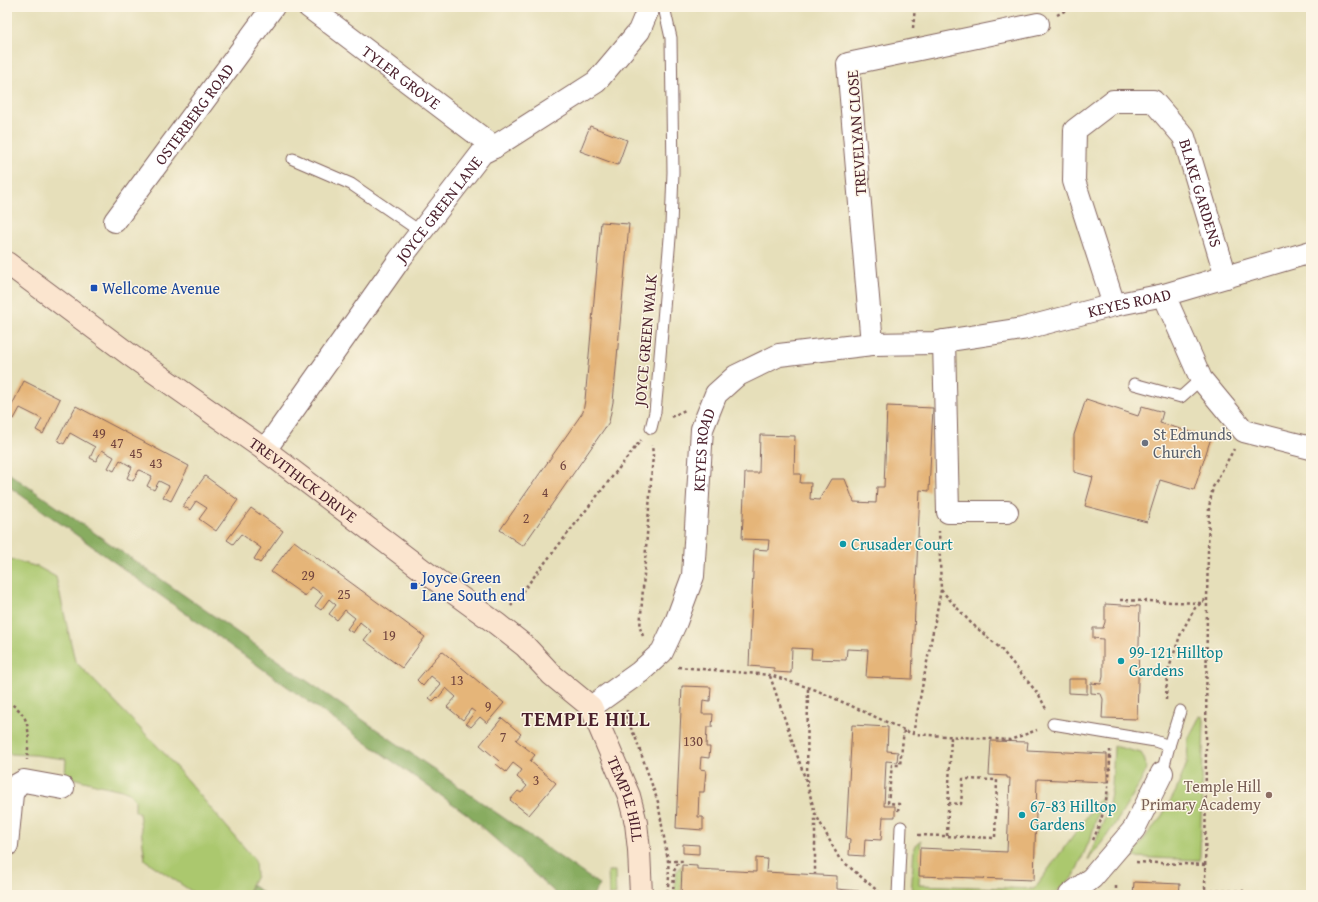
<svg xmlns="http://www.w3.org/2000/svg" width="1318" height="902" viewBox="0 0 1318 902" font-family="'Gentium Book Plus',serif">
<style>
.green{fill:#abc86e;stroke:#7a744c}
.forest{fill:#88ac61;stroke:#696646}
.building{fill:#e5b579}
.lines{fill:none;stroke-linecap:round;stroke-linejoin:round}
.lane-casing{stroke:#81625d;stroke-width:13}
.street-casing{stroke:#81625d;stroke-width:24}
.secondary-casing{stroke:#81625d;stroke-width:24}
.path{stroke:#81625d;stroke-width:2.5;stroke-dasharray:3 3;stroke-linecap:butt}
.lane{stroke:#fff;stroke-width:11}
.street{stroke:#fff;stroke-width:22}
.secondary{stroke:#fbe5cf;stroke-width:22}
.transit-dot{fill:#1a4fb4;stroke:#fcf5e5;stroke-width:1.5}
.worship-dot{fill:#6b7280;stroke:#fcf5e5;stroke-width:1.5}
.culture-dot{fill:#0f9aa8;stroke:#fcf5e5;stroke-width:1.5}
.education-dot{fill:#8d6e63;stroke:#fcf5e5;stroke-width:1.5}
.labels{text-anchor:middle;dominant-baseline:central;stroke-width:3;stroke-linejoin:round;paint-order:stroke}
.number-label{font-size:14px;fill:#71443e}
.street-label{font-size:16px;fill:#4a1f2b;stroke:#fcf5e5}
.transit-label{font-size:16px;fill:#164399;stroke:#fcf5e5;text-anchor:start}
.worship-label{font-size:16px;fill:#5b616d;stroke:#fcf5e5;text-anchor:start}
.culture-label{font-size:16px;fill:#0d838f;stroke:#fcf5e5;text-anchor:start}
.education-label{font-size:16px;fill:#785e54;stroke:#fcf5e5;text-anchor:end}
.district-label{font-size:20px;font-weight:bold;letter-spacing:1px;fill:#4a1f2b;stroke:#fcf5e5}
</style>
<rect width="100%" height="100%" fill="#fcf5e5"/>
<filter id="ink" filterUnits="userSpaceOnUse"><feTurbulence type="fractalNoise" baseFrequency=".025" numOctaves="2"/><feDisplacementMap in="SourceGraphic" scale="8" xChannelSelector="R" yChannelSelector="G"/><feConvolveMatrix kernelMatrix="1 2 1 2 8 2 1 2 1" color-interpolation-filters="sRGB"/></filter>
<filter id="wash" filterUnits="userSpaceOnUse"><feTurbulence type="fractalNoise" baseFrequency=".012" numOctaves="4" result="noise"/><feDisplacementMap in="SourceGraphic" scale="16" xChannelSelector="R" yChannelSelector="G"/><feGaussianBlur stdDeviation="0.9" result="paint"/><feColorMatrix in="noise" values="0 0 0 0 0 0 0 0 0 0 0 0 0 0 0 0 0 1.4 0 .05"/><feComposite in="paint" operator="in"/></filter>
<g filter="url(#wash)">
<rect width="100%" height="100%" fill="#e6dfba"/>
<g class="green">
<path d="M7,558L38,567L56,577L75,661L163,752L255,860L256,876L246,895H197L145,860L139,813L135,811V800L129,793L122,790L99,785L65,776L66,759L34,755L10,754L7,749Z"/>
<path d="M1200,716L1203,717L1204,720L1200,856L1199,860L1131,857L1149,832L1160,819L1176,791L1187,763L1188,739Z"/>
<path d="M1114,746L1141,753C1144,757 1146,763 1146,768C1145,776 1138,786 1134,793C1120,817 1106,839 1088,860L1108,810L1112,787Z"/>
<path d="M1104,793L1091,837L1074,876L1053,895H911L914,847L917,843L921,840L919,885L1034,889Z"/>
<path d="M682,865L681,895H674L676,872Z"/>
<path d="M608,871H615L616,895H609Z"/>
</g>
<g class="forest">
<path d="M7,472L600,885L593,895H558L467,814L278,680L7,485Z"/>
<path d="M252,885L266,895H247Z"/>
</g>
<g id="blocks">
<g class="building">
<path d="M590,126L627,140L618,165L580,151Z"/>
<path d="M601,222L629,224L613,402L609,422L523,546L500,530L583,412L585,400Z"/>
<path d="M24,381L60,399L43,434L36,430L42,419L20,408L14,419L7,415Z"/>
<path d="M1086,399L1138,416L1142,406L1163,412L1160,423L1211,438L1194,490L1160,480L1147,522L1085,506L1093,477L1074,472V435Z"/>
<path d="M76,406L189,466L171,501L163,497L169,486L159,481L154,490L147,486L152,476L139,470L133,481L127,478L132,467L120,460L114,471L108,468L114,457L102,450L96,461L90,458L95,447L70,433L64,444L57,440Z"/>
<path d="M887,406L933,408L929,491L920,490L912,679L866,677L868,650L847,649L846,660L811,659L812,649L792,648L791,673L774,672V668L749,666L754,549L768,550L769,540L742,539L745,473H759L760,435L795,436L794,474H801L800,483H811L810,499L819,500L831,479H845L854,502L876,503L877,487H884Z"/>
<path d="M205,476L238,500L216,531L199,519L207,508L196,501L190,510L183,506Z"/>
<path d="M251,508L283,531L260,563L254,559L261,548L241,534L233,544L227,540Z"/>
<path d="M294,541L425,637L402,668L364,640L371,631L360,622L353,633L347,629L355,618L345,610L337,620L329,614L336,605L329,599L321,610L315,606L323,595L312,587L305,596L271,572Z"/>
<path d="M1105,604L1140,606L1137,719L1102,718L1103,699L1101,694L1091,693V683L1101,684L1103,677V639L1093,638V628H1103L1105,622Z"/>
<path d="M442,651L504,703L487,723L480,717L471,727L466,723L475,712L471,709L463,720L447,707L456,697L446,688L438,698L437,697L433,701L429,698L441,684L431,676L423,686L417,680Z"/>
<path d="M1069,679H1087V694L1069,693Z"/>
<path d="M682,686L711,687L710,701L703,700L702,714H713L712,727H707L706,747H710L709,758L701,757L700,769L706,770L704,792H699L698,817H703V830L676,828Z"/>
<path d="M502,718L521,734L516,740L535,755L530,761L556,783L529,815L510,800L518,791L521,793L527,786L517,777L522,770L513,763L506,772L496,764L499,761L480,745Z"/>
<path d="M852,725L888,727L887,751L898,752L897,762L886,761L884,806H895V817H883L881,840L865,839L864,856L849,855L850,839L846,838Z"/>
<path d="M991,741L1028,742L1027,750L1107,754V782L1037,779L1034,880L919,876L920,848L1007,852L1010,778H1007V776L989,775Z"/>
<path d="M683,844L699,845V854L683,853Z"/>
<path d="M756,858L767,859L766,872L837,876V889L859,891V895H681L682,865L697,866V869L756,872Z"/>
<path d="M1134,882L1180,884L1179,895H1133Z"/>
</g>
</g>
</g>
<g filter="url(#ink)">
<use href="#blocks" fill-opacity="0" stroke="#81625d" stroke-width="1"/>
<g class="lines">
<defs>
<g id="lane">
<path d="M293,159L351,184L421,232"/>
<path d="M1134,384L1181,397L1201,379"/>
<path d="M651,428L655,412L657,391L671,226L673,172L671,38L664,7"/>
<path d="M1053,724L1155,741L1169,746L1162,773"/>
<path d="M1169,746L1180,711"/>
<path d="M898,895L901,827"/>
</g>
<g id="street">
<path id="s1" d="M309,7L494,147"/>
<path id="s2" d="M115,221L273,7"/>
<path d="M1164,295L1201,379L1244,431L1311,448"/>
<path id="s3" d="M1114,305L1074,181L1075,130L1113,101H1153L1184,137L1226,277"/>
<path d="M944,341L948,512H1007"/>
<path d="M872,344L848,64L1038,24"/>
<path id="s4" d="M265,450L400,259L482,153L494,147L596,82L639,31L649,7"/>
<path id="s5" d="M591,707L640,672L662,652L676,622L693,576L702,429L716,394L736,376L779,355L872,344L934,343L944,341L1022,329L1114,305L1164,295L1311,252"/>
<path d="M7,845L12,794L17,785L24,781L63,788"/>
<path d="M1070,895L1092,878L1134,829L1162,773"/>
</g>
<g id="secondary">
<path id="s6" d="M7,263L130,355L265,450L424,571L497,624L525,646L552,675L591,707L629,796L636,823L639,850L641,895"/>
</g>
</defs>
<use href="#lane" class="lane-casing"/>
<use href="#street" class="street-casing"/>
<use href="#secondary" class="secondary-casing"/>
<g class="path">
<path d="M1057,15L1072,7"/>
<path d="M913,28L915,7"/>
<path d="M671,417L685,410"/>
<path d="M941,590L970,622L1001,649L1039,695L1046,709"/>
<path d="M1120,600L1201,603"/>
<path d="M511,606L641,440"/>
<path d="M643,636L640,628L653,455L652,445"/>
<path d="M678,667L770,675L816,690L913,734L1010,740L1037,730"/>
<path d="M770,676L807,784L815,813V874"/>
<path d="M1166,700L1167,674L1181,633L1195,608L1206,599"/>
<path d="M7,702C33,714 29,736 27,760"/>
<path d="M627,710L626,717L636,739L658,802L668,861L669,877L667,895"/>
<path d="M913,734L941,590L939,531"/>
<path d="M807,782L808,687"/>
<path d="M898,811L899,804L888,803L892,765H900L904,730"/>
<path d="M815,813L839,858L880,893"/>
<path d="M918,835L995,838L997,780L963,779L961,804L949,803"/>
<path d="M947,836L951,736"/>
<path d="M1093,840C1107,809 1110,784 1110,750"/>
<path d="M668,861H679"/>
<path d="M1136,862L1205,865"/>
<path d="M1116,886V895"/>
<path d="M1205,891H1243V895"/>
<path d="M673,895L674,871L679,861H683"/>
<path d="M1205,895L1207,599L1209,507L1213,487L1234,449"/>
</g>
<use href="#lane" class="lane"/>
<use href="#street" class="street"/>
<use href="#secondary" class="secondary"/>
</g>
</g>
<g class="transit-dot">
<rect x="90" y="284" width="8" height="8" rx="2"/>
<rect x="410" y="582" width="8" height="8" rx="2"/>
</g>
<circle class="worship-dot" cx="1145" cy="443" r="4"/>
<g class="culture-dot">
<circle cx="843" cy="544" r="4"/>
<circle cx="1121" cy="661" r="4"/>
<circle cx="1022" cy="815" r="4"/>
</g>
<circle class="education-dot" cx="1269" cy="795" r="4"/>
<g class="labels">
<g class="number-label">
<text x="99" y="433">49</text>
<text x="117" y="443">47</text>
<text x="136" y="453">45</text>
<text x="156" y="463">43</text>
<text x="563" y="465">6</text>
<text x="545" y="492">4</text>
<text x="526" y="518">2</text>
<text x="308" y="575">29</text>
<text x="344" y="594">25</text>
<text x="389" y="635">19</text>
<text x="457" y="680">13</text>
<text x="488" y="706">9</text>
<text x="503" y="737">7</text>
<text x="693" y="741">130</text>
<text x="536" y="780">3</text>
</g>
<g class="street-label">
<text stroke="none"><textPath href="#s1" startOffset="116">TYLER GROVE</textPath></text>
<text stroke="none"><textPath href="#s2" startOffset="133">OSTERBERG ROAD</textPath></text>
<text transform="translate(856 133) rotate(-94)">TREVELYAN CLOSE</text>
<text stroke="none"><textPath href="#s3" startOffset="375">BLAKE GARDENS</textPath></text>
<text stroke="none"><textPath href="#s4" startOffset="297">JOYCE GREEN LANE</textPath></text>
<text stroke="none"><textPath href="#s5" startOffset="787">KEYES ROAD</textPath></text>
<text transform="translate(645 340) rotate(-85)">JOYCE GREEN WALK</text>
<text stroke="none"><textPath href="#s5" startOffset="299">KEYES ROAD</textPath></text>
<text stroke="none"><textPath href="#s6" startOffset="367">TREVITHICK DRIVE</textPath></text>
<text stroke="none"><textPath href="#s6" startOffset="833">TEMPLE HILL</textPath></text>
</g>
<g class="transit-label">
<text x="102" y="288">Wellcome Avenue</text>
<text x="422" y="577">Joyce Green<tspan x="422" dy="18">Lane South end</tspan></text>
</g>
<g class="worship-label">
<text x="1153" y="434">St Edmunds<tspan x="1153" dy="18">Church</tspan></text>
</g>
<g class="culture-label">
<text x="851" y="544">Crusader Court</text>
<text x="1129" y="652">99-121 Hilltop<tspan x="1129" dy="18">Gardens</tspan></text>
<text x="1030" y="806">67-83 Hilltop<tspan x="1030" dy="18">Gardens</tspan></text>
</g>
<g class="education-label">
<text x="1261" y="786">Temple Hill<tspan x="1261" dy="18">Primary Academy</tspan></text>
</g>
<g class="district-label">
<text x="586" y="718">TEMPLE HILL</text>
</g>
</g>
<rect width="1318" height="902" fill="none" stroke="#fcf5e5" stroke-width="24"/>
</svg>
